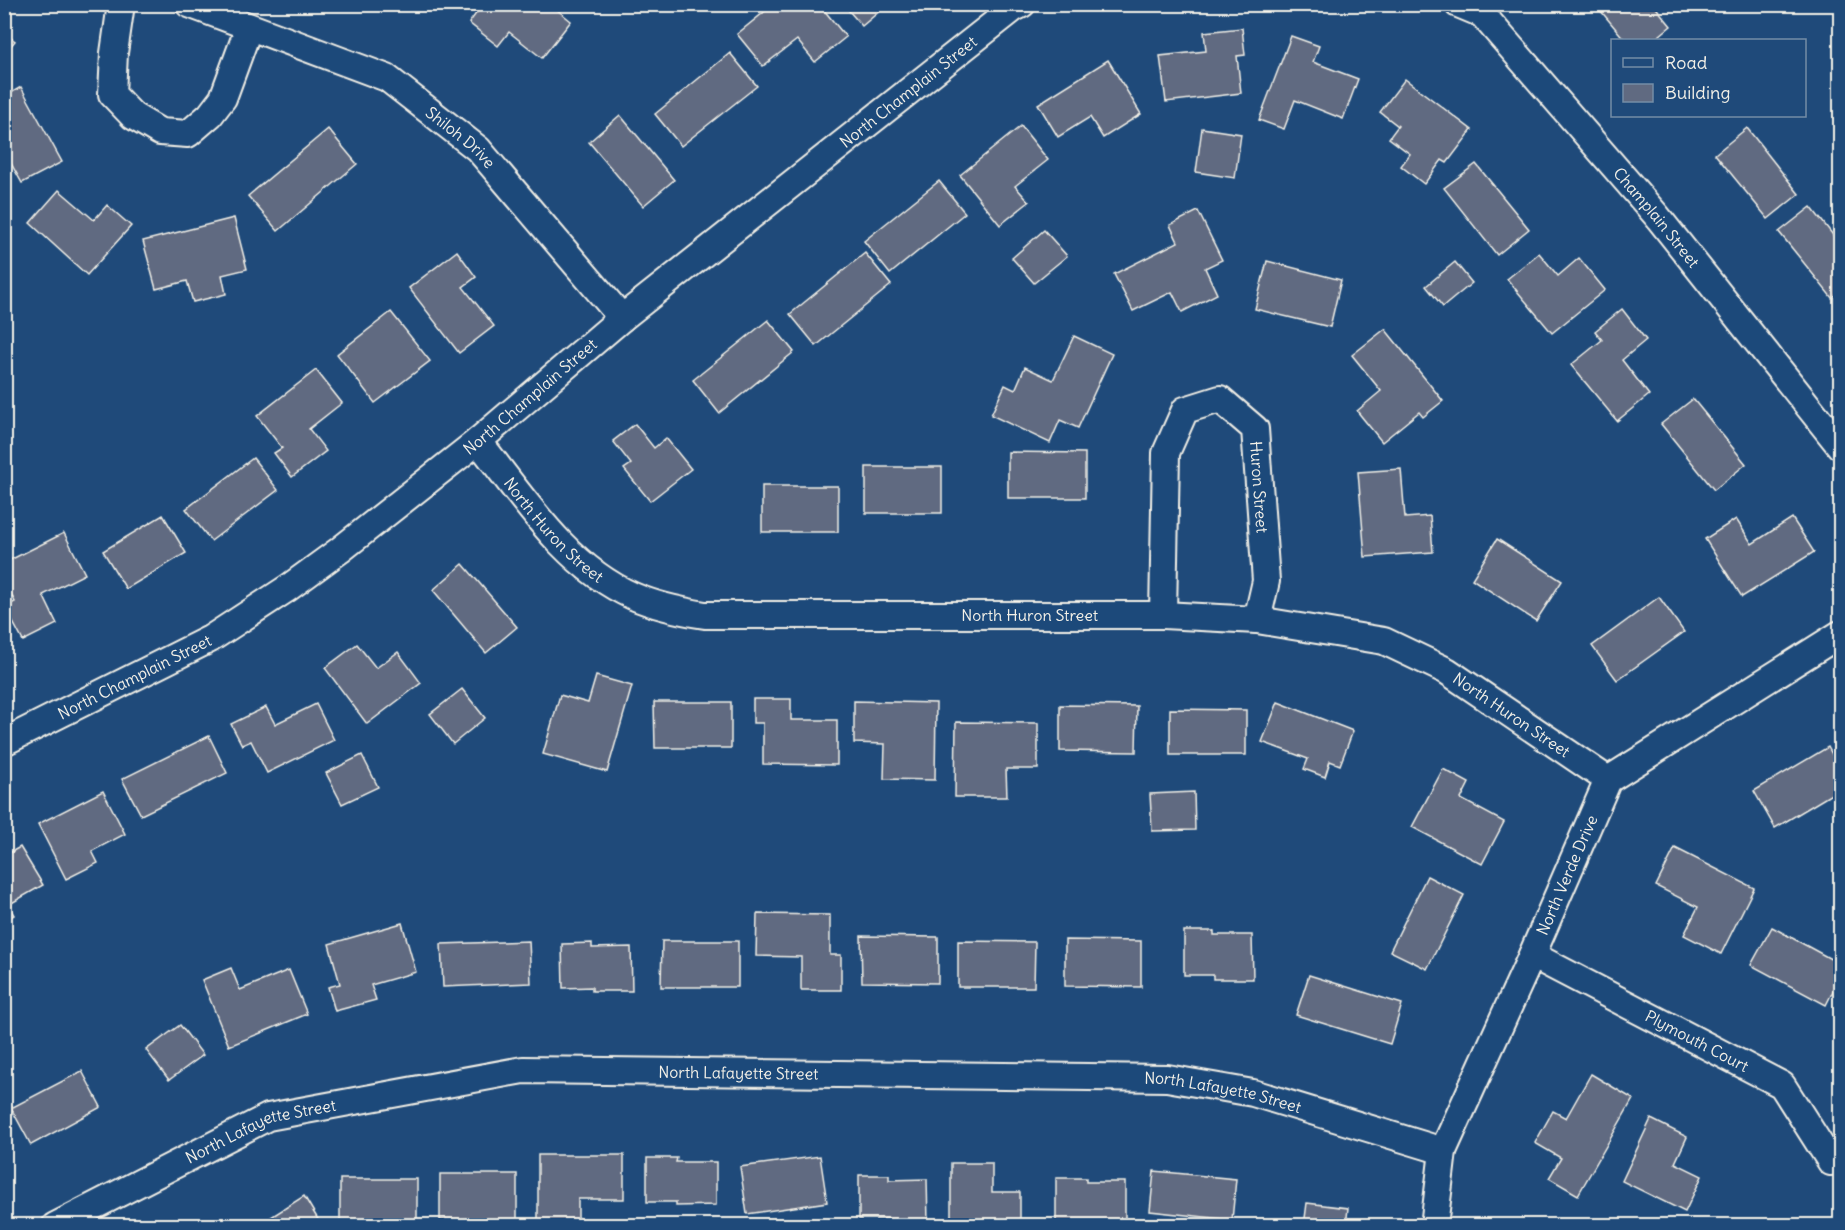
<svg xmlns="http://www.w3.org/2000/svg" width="1845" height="1230" viewBox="0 0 1845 1230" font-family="Delius,sans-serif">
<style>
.building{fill:#606a81;stroke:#f4f1e8;stroke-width:1.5}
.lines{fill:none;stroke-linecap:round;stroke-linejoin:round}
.street-casing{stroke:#f4f1e8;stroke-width:30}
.street{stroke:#1f4a7a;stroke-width:26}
.labels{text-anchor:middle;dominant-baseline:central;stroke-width:5;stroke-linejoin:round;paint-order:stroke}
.street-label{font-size:16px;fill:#f4f1e8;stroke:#1f4a7a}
</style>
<rect width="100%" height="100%" fill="#1f4a7a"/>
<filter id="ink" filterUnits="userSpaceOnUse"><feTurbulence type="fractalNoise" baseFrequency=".0167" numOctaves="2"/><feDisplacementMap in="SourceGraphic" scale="12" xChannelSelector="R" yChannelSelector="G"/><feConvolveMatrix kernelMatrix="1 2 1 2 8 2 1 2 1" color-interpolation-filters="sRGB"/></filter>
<g filter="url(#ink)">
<g class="building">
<path d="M483,4H550L571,21L542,58L509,32L498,46L469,23Z"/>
<path d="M774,4H819L846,37L815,62L797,40L763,66L737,34Z"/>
<path d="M843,4H888L862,26Z"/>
<path d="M1595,4H1653L1671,26L1654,40H1625Z"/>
<path d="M1242,28L1245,55L1237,56L1241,93L1166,102L1160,56L1206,51L1204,32Z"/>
<path d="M4,33L15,41L4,54Z"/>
<path d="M1291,36L1319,46L1313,62L1358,79L1343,119L1295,100L1284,129L1259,120Z"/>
<path d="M730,53L757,86L681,146L655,114Z"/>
<path d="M1108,60L1141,114L1103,138L1090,117L1058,137L1038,104Z"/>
<path d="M1405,79L1472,130L1447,163L1442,160L1424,184L1401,166L1410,154L1389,138L1398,126L1380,112Z"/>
<path d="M21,87L62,162L22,183L4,151V97Z"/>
<path d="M620,115L674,180L643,206L589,142Z"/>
<path d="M1021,126L1048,160L1015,186L1029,202L1000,225L960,175Z"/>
<path d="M1202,128L1241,134L1235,178L1196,172Z"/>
<path d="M1747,128L1799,194L1768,219L1715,154Z"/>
<path d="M328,129L357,164L278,231L248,196Z"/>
<path d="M1476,164L1529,229L1497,255L1444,188Z"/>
<path d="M939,181L965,213L890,274L864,241Z"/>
<path d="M59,190L94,220L107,205L131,226L87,275L30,223Z"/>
<path d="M1811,207L1840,244V291L1832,298L1779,232Z"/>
<path d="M1198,211L1222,260L1205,268L1217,294L1182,312L1172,292L1133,311L1114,274L1178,242L1170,225Z"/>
<path d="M234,218L247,269L222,275L226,294L193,302L187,281L156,289L143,241Z"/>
<path d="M1044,230L1067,256L1034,283L1012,258Z"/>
<path d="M457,251L476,277L463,287L494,326L459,353L409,288Z"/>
<path d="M865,253L891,285L816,346L790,314Z"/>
<path d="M1539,253L1558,276L1579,258L1605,290L1552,333L1507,279Z"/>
<path d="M1267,261L1341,280L1330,327L1255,309Z"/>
<path d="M1455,262L1472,283L1443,307L1426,286Z"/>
<path d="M1622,309L1646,340L1622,360L1649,395L1617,421L1571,365L1602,340L1595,331Z"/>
<path d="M391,312L430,361L375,403L337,354Z"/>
<path d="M768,320L794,352L719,413L693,380Z"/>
<path d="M1385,329L1443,401L1423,417L1419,412L1382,442L1357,411L1381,391L1352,355Z"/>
<path d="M1074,336L1112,354L1078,428L1060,420L1050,443L991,415L1005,385L1015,390L1025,367L1053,380Z"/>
<path d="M316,370L342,403L309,429L326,451L292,477L274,453L282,448L257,416Z"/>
<path d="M1693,399L1746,464L1714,490L1661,424Z"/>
<path d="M635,424L654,448L666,438L691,469L650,501L624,469L631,464L613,441Z"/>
<path d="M1008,452L1085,453V498H1008Z"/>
<path d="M253,458L278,490L211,541L186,509Z"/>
<rect x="866" y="467" width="76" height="46"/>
<path d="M1401,469L1405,518L1430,516L1433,552L1365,557L1358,472Z"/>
<rect x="762" y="486" width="76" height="46"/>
<path d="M163,515L186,553L126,589L103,551Z"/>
<path d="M1792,518L1814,552L1742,597L1705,539L1736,519L1752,544Z"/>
<path d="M64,533L85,574L43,595L57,624L23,641L5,607L15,602L4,580V563Z"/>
<path d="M1497,539L1562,581L1536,621L1472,579Z"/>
<path d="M463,564L517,627L486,653L433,590Z"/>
<path d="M1659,597L1684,632L1617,680L1592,646Z"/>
<path d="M357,644L376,668L398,652L421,683L367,724L325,668Z"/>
<path d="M596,676L632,686L607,772L543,754L560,695L588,703Z"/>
<path d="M462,689L485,718L453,744L430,714Z"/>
<path d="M753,699H791V720H837V765L763,764V723H753Z"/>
<path d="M854,701L936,703L935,780L884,779L885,744L854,743Z"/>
<path d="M654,702H731V748H655Z"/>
<path d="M1278,702L1353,731L1340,765L1330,761L1325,777L1304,769L1308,759L1262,742Z"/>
<path d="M316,704L334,740L267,773L251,741L242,745L231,724L266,707L275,724Z"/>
<path d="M1060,705L1137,706L1136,752L1060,751Z"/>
<path d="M1170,709L1246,710V755H1170Z"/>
<path d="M956,722L1038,723V769H1006L1007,797H955Z"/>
<path d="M209,736L227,773L141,815L122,779Z"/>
<path d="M1828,747L1840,769V789L1775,828L1754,791Z"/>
<path d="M362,755L378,787L342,804L326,773Z"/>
<path d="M1443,769L1469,783L1461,799L1504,822L1482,864L1412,827Z"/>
<path d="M103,791L125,834L92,851L98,863L66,879L38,824Z"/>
<path d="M1194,792L1195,830L1152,831L1150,794Z"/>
<path d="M20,847L43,885L8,905L14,915L4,921V856Z"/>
<path d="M1675,848L1754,888L1721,954L1684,935L1698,907L1656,886Z"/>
<path d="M1427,876L1464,895L1427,969L1390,951Z"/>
<path d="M757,914L830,915V955H841V990H801V957L756,956Z"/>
<path d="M402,923L416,972L371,985L376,1000L335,1011L328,987L340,984L329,944Z"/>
<path d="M1772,927L1840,964V977L1826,1005L1751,965Z"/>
<path d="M1184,931H1214V935H1252L1253,979H1213V975H1184Z"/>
<path d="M861,936L938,937V983L862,982Z"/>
<path d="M1065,940L1141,941V987L1065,986Z"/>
<path d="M529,941L531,983L443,987L441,944Z"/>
<path d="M662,941H738V987H661Z"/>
<path d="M958,941L1035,942L1034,987H958Z"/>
<path d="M592,943V948L631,947L632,991H592V987L563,988L562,944Z"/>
<path d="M231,968L240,990L289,970L307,1014L229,1046L202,980Z"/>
<path d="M1309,975L1402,1004L1390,1044L1296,1015Z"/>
<path d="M180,1025L203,1055L169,1080L146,1050Z"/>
<path d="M82,1071L101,1107L31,1145L11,1108Z"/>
<path d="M1591,1074L1633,1099L1578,1195L1549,1178L1561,1158L1535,1143L1553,1111L1566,1118Z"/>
<path d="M1651,1119L1687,1137L1675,1163L1702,1176L1685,1212L1622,1181Z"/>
<path d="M538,1155H624V1199H578V1226H538Z"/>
<path d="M820,1156L827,1202L747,1214L740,1167Z"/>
<path d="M647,1158H677L676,1162H716V1205L676,1206V1202H647Z"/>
<path d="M951,1163H992V1192H1020V1226H951Z"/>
<path d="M1154,1171L1236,1179L1232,1220L1150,1211Z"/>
<rect x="440" y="1174" width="77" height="46"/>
<path d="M859,1175H889V1180L927,1179L928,1223H888V1219H859Z"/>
<path d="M1056,1178H1086V1182H1125V1225H1086L1085,1222H1056Z"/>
<rect x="340" y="1179" width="77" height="45"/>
<path d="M304,1196L322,1226H257Z"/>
<path d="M1307,1203L1348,1208L1346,1226H1304Z"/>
</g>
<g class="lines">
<defs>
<g id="street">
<path d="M121,4L114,53L112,94L133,116L160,132L188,134L210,115L223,98L249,27"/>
<path id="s1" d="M189,4L387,78L478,149L622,318"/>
<path id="s2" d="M1458,4L1482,14L1657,216L1840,446"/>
<path id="s3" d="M478,441C523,497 565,566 633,596C656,606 680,611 705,615H1163L1257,620L1384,641L1447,671L1608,780"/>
<path id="s4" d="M1163,615L1166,453L1185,410L1220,399L1255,429L1266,581L1257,620"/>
<path id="s5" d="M4,742L210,639L288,588L340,550L478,441L622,318L1014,8L1022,4"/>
<path id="s6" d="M1532,955L1782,1085L1831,1162"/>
<path id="s7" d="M55,1226L268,1117L523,1070L1167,1078L1253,1093L1443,1151"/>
<path id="s8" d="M1434,1226L1443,1151L1532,955L1608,780L1840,634"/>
</g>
</defs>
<use href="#street" class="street-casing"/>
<use href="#street" class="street"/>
</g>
</g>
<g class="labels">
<g class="street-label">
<text stroke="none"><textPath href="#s5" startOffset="1118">North Champlain Street</textPath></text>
<text stroke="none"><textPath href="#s1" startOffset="306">Shiloh Drive</textPath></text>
<text stroke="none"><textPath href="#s2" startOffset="294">Champlain Street</textPath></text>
<text stroke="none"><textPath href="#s5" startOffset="632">North Champlain Street</textPath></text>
<text stroke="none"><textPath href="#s4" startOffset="350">Huron Street</textPath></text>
<text stroke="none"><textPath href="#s3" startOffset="117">North Huron Street</textPath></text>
<text stroke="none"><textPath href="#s3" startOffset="621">North Huron Street</textPath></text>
<text stroke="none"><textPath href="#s5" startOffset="146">North Champlain Street</textPath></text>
<text stroke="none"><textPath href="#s3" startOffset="1125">North Huron Street</textPath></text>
<text stroke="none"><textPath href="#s8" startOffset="378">North Verde Drive</textPath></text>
<text stroke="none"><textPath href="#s6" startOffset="186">Plymouth Court</textPath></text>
<text stroke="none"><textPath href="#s7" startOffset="714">North Lafayette Street</textPath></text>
<text stroke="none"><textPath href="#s7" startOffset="1200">North Lafayette Street</textPath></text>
<text stroke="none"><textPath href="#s7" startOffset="228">North Lafayette Street</textPath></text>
</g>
</g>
<rect width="1845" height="1230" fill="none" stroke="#1f4a7a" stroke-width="24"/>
<rect x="12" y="12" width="1821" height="1206" fill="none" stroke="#f4f1e8" stroke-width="2" filter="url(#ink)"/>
<rect x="1611" y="39" width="195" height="78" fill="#1f4a7a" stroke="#748da6" stroke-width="1.5"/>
<rect x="1623" y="58" width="30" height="9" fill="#1f4a7a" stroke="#748da6" stroke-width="1.5"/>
<text x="1665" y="69" font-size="18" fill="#f4f1e8">Road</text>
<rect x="1623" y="84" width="30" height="18" fill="#606a81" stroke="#748da6" stroke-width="1.5"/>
<text x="1665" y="99" font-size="18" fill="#f4f1e8">Building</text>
</svg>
